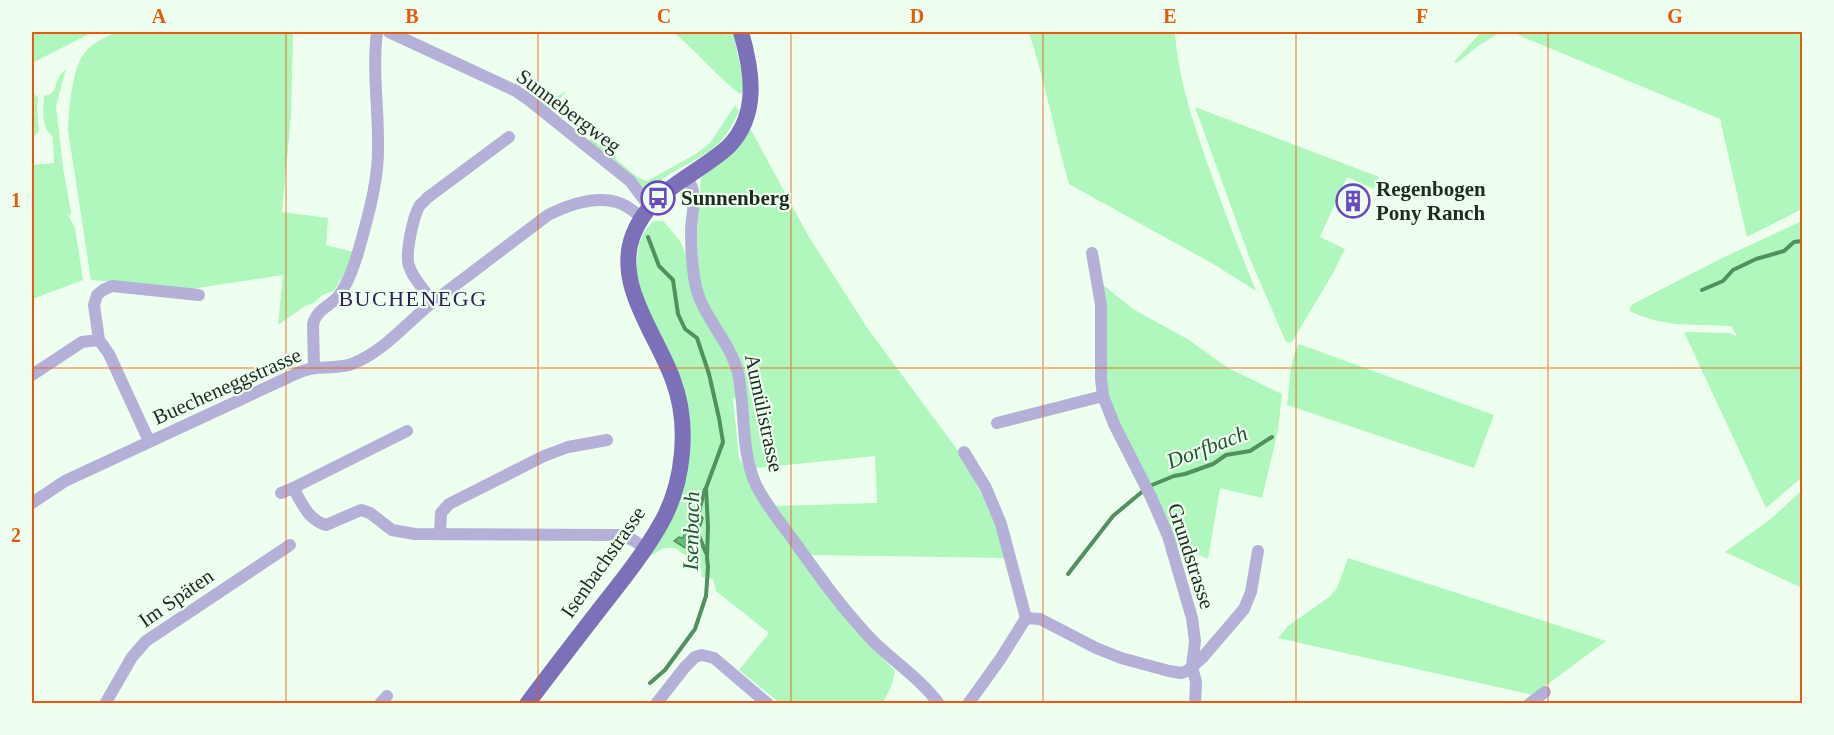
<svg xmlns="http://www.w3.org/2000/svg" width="1834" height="735" viewBox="0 0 1834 735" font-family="Georgia,serif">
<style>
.green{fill:#aff7bc}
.water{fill:#67bb79;stroke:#51905f;stroke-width:1.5}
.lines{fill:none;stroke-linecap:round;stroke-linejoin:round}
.stream{stroke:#51905f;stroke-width:4}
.minor{stroke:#b4b0d8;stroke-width:12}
.major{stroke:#7c71b8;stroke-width:16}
.grid{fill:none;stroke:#e8590c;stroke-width:1.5;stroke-opacity:0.55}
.labels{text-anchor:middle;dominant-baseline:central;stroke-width:4.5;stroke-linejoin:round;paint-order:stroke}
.street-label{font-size:21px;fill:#1f2a21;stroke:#eefff0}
.poi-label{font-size:21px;font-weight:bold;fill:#1f2a21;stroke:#eefff0;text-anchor:start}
.neighbourhood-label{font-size:22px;letter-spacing:1.5px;fill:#2d1f5a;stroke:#eefff0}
.water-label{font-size:22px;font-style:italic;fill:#1e592e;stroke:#eefff0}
.neatline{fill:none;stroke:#e8590c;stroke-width:2}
.grid-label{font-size:20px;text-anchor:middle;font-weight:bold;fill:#e8590c}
</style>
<rect width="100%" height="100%" fill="#eefff0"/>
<g class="green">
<path d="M32,32H93L32,63Z"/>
<path d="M114,32H293L291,116L282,212L328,218L326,245L354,252L353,258L334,291L322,295L314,303L305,306L278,325L283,275L191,289L91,280L68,130C69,110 72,65 86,51C93,43 105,38 114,32Z"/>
<path d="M673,32H733L743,80V92L740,94C716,76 697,51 673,32Z"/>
<path d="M1029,32H1175C1178,79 1193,121 1208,165C1223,208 1239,249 1256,291L1215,265L1069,184C1055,134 1045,82 1029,32Z"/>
<path d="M1481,32H1501L1478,46L1457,63L1454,62Z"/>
<path d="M1511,32H1802V209L1747,237L1720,119Z"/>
<path d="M66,69L56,106L63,168L71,212L69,217L75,228L83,280L32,299V165L54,163L53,137C41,127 43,111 44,96C57,94 54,86 59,77C60,74 63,72 66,69Z"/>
<path d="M566,91L550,112L588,142L591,138L637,177L647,181L696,154L710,143L735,105L739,112C733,123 728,134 719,143C697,163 666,171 646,193L633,180L538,104L551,100Z"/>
<path d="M32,92L38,98L37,110L39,130L36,135L32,136Z"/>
<path d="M1195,107L1379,177L1374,189L1347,177L1320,237L1345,249L1333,273L1292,342L1290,343L1286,342L1250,259Z"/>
<path d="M747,129L751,130L809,237L868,329L959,452L984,498L996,527L1006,558L811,555L775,506L877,503L875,456L756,468L748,437L745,397L733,398L739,457L767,513L852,627L895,671L892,684L883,703H780L739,670L769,633L716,591L713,579L702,577L701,567L675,548H664L650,556L649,555L689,422L645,304L636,273L639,244L644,232L653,221H663L680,241L689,261L698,260L697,233L701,177Z"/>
<path d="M1802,221V477L1766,508L1684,332L1728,333L1737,336L1731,326C1694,324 1664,328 1630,311V308L1633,304L1722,258Z"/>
<path d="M1101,283L1133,309L1189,340L1228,368L1282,394L1278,430L1262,498L1220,488L1208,559L1176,545L1113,412L1107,388Z"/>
<path d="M1299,344L1494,415L1474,468L1287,405C1290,386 1289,361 1299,344Z"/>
<path d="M1802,490V588L1725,552L1772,518Z"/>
<path d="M1348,558L1606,641L1533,695L1278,638L1288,626L1329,597L1337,588Z"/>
</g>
<path class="water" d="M697,515H700L703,518C701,528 696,533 696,543L687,549L674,541L679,537L683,538L685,529L691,526Z"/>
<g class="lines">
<g class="stream">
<path d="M648,237L659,266L673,280L678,314L685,329L697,338L709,374L719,418L723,442L706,488L708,527L707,558L708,567L706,596L695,629L665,670L650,683"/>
<path d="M1702,290L1723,281L1733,270L1756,259L1784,251L1794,242L1802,241"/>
<path d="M1152,485L1174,476L1185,474L1213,464L1226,455L1250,451L1272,437"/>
<path d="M698,515L705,489"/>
<path d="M697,531L706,553"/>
<path d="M1068,574L1113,516L1143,491"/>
</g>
<g class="minor">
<path d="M389,32L516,91L529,100L630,181L649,206"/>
<path d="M686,177C699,192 692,211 691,229C691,249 692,278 699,297C709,323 731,345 738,373C746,410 740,449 756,485C766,505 781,523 794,541C819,576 843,610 873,641C894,662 921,679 939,704"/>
<path d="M1092,253L1101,305V379L1103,396L1114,424L1151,497L1168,536L1192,618L1195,641L1192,667L1196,682L1195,704"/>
<path d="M433,302C425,291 413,279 409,266C405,254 413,216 420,205C422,203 425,201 427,198L509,137"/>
<path d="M314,368L313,324C318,306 334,306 342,291C353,274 360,246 365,227C372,202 378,175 378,150C379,111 372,71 377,32"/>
<path d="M32,375L82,342L99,340"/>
<path d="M997,423L1103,396"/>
<path d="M407,431L293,488C303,504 307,519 326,525L361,510L370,513L392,530L415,534L619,535L633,540L645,548"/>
<path d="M149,441L109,354L99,340L94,305L97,295L103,290L112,286L199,295"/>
<path d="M964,452L986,488L1001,524L1026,618"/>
<path d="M281,493L293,488"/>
<path d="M32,503L65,481L289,377C297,373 306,369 315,368C328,367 340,368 352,364C385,351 406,323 433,302L548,215C570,204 598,194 622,204C629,207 636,213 642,218"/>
<path d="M440,533L441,513L449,504L544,456L568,447L607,440"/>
<path d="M105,704L132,657L146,641L290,545"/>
<path d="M380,704L387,696"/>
<path d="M656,704L685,667L695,657L702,655L714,658L768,704"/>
<path d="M968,704L1001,658L1026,618L1040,619L1096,648L1121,658L1169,671L1181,673L1187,671L1202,658L1244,609L1251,592L1258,551"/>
<path d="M1529,704L1545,692"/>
</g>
<path class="major" d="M527,704C551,672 575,641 599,610C620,583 643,555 660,525C684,484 690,425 673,380C657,335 614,285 633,235C644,207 664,192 688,176C701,167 716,158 728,147C760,115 752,70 741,32"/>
</g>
<path class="grid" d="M286,32V704M538,32V704M791,32V704M1043,32V704M1296,32V704M1548,32V704M32,368H1802"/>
<defs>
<symbol id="bus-ring" viewBox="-11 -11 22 22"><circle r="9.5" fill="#eefff0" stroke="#684bc4" stroke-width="1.5"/><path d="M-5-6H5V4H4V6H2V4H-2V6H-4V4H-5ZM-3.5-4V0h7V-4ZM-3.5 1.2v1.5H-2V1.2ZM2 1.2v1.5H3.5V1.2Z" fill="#684bc4"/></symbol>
<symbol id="building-ring" viewBox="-11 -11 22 22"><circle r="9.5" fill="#eefff0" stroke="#684bc4" stroke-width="1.5"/><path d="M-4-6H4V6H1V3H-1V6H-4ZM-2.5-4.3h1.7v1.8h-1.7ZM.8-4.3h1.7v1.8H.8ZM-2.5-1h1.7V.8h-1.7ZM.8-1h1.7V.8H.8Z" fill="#684bc4"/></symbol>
</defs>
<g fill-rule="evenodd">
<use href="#bus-ring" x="639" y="179" width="38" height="38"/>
<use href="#building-ring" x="1334" y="182" width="38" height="38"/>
</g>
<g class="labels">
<g class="street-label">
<text transform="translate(569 111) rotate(37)">Sunnebergweg</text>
<text transform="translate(227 386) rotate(-24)">Buecheneggstrasse</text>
<text transform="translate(764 413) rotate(78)">Aumülistrasse</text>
<text transform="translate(1191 556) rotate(72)">Grundstrasse</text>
<text transform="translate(603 562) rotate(-55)">Isenbachstrasse</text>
<text transform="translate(176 598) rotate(-35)">Im Späten</text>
</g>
<g class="poi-label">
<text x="1376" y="189">Regenbogen<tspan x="1376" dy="24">Pony Ranch</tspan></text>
<text x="681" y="198">Sunnenberg</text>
</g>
<g class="neighbourhood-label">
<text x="413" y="298">BUCHENEGG</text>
</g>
<g class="water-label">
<text transform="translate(1207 447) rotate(-21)">Dorfbach</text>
<text transform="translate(691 531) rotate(-89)">Isenbach</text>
</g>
</g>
<rect width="1834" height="735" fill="none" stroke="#eefff0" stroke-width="66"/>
<rect x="33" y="33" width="1768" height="669" class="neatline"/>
<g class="grid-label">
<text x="159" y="23">A</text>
<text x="412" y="23">B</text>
<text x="664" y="23">C</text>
<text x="917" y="23">D</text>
<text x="1170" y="23">E</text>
<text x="1422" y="23">F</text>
<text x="1675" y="23">G</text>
<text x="16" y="207">1</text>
<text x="16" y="542">2</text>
</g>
</svg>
